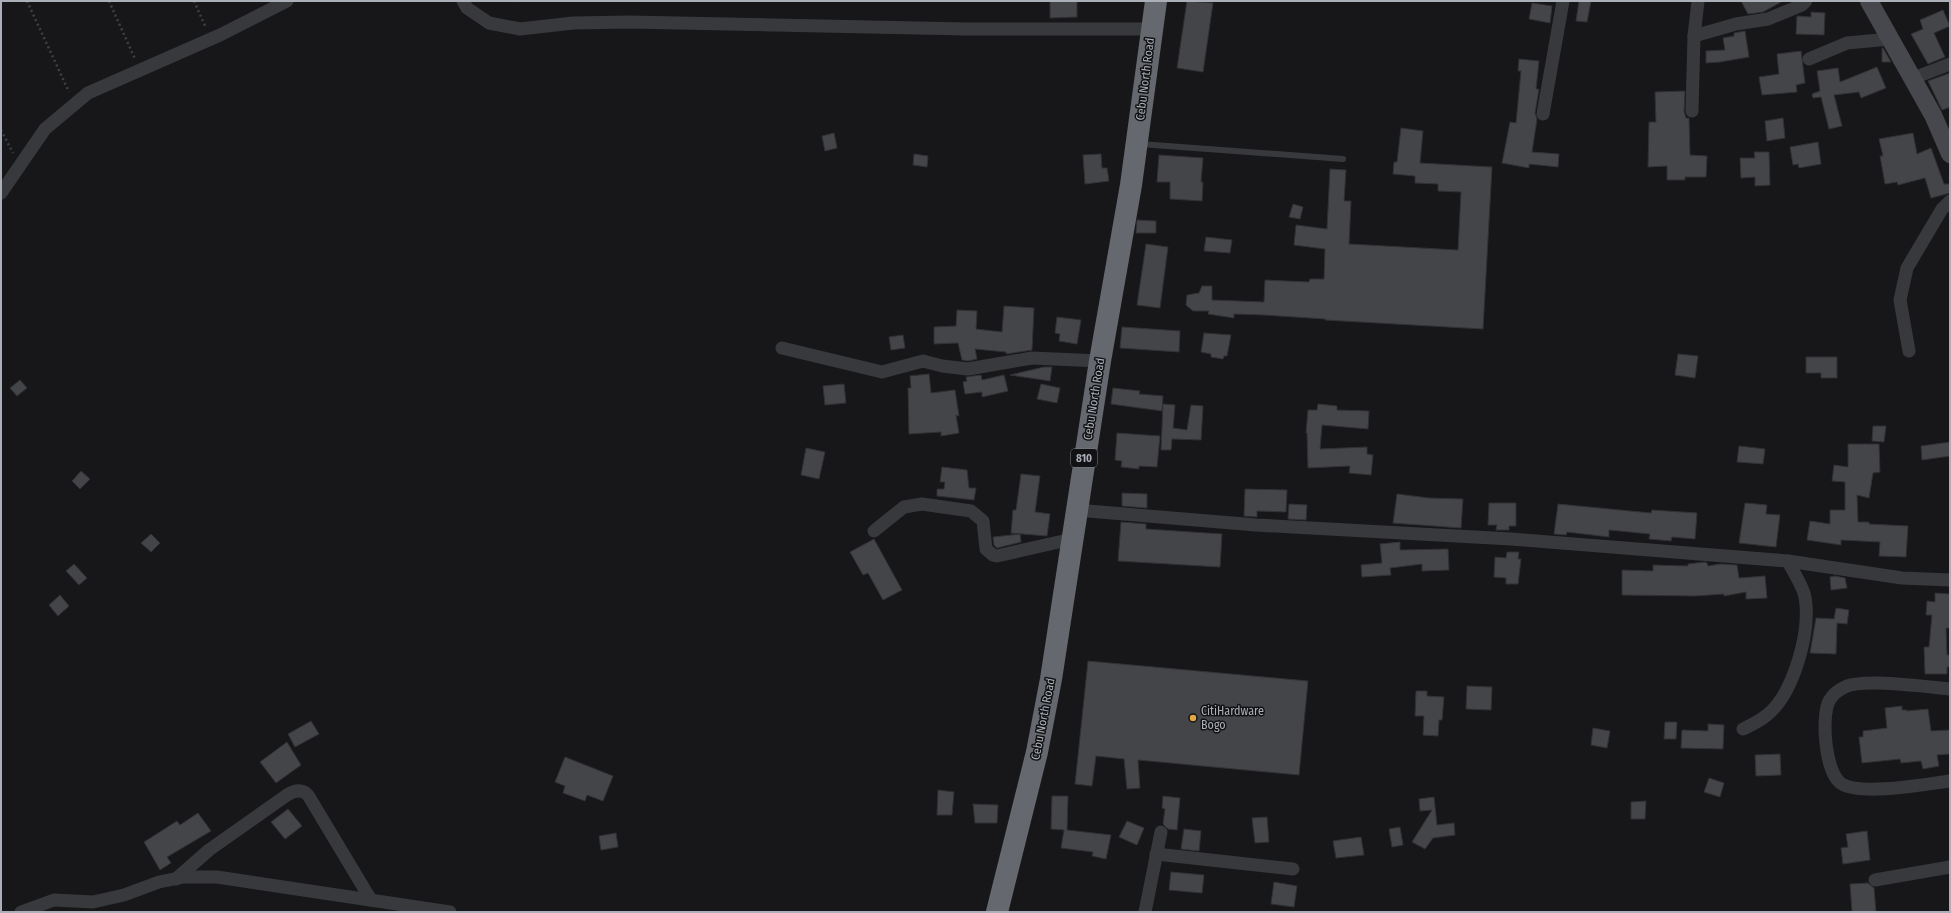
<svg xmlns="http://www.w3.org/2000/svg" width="1951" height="913" viewBox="0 0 1951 913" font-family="'Fira Sans Condensed',sans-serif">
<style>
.building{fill:#444549;stroke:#313135}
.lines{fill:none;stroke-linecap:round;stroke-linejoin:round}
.path{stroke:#3e4044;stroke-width:2.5;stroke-dasharray:2 3;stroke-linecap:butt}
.lane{stroke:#38393d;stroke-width:6}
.street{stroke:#38393d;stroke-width:13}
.secondary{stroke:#46484d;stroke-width:18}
.highway{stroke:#65686e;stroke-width:22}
.poi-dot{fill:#e3a844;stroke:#121214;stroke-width:1.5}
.labels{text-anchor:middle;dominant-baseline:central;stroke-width:3;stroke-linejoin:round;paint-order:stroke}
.shield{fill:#121214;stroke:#7c8087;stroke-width:1}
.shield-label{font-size:11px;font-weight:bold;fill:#aaafb8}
.street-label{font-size:12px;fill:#aaafb8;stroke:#121214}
.poi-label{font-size:12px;fill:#aaafb8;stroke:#121214;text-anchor:start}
</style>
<rect width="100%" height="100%" fill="#171719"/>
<g class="building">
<path d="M1050,1H1077V17L1050,18Z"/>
<path d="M1187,1L1213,3L1203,72L1177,68Z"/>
<path d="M1579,1H1591L1587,22L1576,21Z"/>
<path d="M1741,1H1783L1763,12L1748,14Z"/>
<path d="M1532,3L1552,6L1550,23L1529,19Z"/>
<path d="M1943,10L1950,26L1934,33L1945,57L1928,64L1911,34L1923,29L1920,20Z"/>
<path d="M1811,12L1825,13L1824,35L1796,34L1797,16L1811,17Z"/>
<path d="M1745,31L1749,57L1720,62L1706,63V51L1725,50L1723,38L1734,36V33Z"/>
<path d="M1882,48H1883L1891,62H1882Z"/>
<path d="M1801,51L1805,83L1796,85L1797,92L1762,95L1759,77L1779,74L1777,54Z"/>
<path d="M1519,59L1539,61L1536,89H1539L1535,113L1537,119L1532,152L1559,154L1558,167L1529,164V168L1502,163L1510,122L1516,123L1521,71H1518Z"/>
<path d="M1877,67L1886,88L1861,98L1859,92L1834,95L1842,126L1829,129L1821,97L1813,98L1812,94L1820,91L1817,71L1838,68L1840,82Z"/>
<path d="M1950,73V107L1942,110L1928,81Z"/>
<path d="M1685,91L1684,111L1686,118H1689L1690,155L1707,156L1706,177H1685V180H1667V166L1648,167L1649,122H1656L1655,92Z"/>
<path d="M1783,118L1785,138L1767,141L1765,121Z"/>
<path d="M1401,128L1423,131L1420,163L1492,167L1483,329L1325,320V319L1264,315L1234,314V318L1208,314L1209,311H1193L1186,305L1187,295L1199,293L1202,286H1212V300L1264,302L1265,280L1309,282L1310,279H1324L1325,249L1294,245L1296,225L1327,229L1330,169L1346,170L1344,201H1351L1349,244L1458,250L1461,192L1438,191V184L1415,183V176L1393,174L1394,162H1397Z"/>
<path d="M834,133L837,148L825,151L822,136Z"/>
<path d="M1913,133L1917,154L1931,148L1944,184H1950V193L1931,198L1925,178L1898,185L1897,182L1885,184L1880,156H1883L1879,139Z"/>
<path d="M1818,142L1821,164L1799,168L1798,164L1793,165L1790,147Z"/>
<path d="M1754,152H1769L1770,185L1755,186V177L1741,178L1740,158H1755Z"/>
<path d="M914,154L928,156L927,167L913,165Z"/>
<path d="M1101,154L1102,168H1107L1109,181L1085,184L1083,155Z"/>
<path d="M1159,155L1203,158L1201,182H1203L1202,201L1170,199V182H1157Z"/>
<path d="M1293,204L1303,207L1300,219L1289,217Z"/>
<path d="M1137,220L1156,221V233H1136Z"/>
<path d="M1206,237L1232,240L1230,253L1204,251Z"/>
<path d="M1146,244L1168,247L1160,308L1137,305Z"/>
<path d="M1004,306L1034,308L1032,350L1006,354V352L975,349L977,359L968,361L962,360L958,343L934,344V327L956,326L957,310L977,311L976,329L1002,332Z"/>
<path d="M1057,317L1081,320L1077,344L1059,341L1060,334L1055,333Z"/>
<path d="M1122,327L1180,331L1179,352L1120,348Z"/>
<path d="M1204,333L1231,335L1227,356H1224L1223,359L1211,357V354L1201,352Z"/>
<path d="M903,335L905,348L891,350L889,337Z"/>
<path d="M1678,354L1698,356L1695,378L1675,375Z"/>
<path d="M1806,357H1837V378H1821V373H1806Z"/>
<path d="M1044,367H1052L1050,381L1010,375Z"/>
<path d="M929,374L931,393L955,390L959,416L956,415L959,433L941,436V432L909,434L908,388H911L910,376Z"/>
<path d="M981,375L982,380L1004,375L1008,391L982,397V392L965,394L963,382L967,381L966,377Z"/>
<path d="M20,380L27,388L17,396L10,388Z"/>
<path d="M844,384L846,403L825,405L823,386Z"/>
<path d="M1041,384L1060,388L1057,403L1037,399Z"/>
<path d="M1113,388L1140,391L1139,394L1163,396L1162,411L1111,404Z"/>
<path d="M1163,404L1175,405L1173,428L1187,430L1191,405L1203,406L1201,440L1172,439L1171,450H1161Z"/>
<path d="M1318,404L1337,406V410L1369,411L1368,429L1322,425L1320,449L1367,447V454L1373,455L1371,475L1349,473L1350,466L1308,468L1307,433H1306L1308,410H1317Z"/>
<path d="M1873,426H1886L1884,442L1872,441Z"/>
<path d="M1117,433L1160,436L1157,467L1139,466V469L1121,467L1122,461L1115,460Z"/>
<path d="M1950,442V456L1922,460L1921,446Z"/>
<path d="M1848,444H1879L1880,472L1873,473L1869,498L1857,495L1858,522H1869V524L1908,526L1906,557L1879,556L1880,542L1841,540V545L1807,540L1810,521L1830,524V510H1845V482L1832,481L1834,465L1848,467Z"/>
<path d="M1739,446L1765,449L1763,464L1737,462Z"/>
<path d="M806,448L825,452L819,479L801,475Z"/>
<path d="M942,467L967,470L969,488H976L974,500L937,496V489H944L945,482H940Z"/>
<path d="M81,471L90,479L80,489L72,481Z"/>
<path d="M1021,474L1040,476L1035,512L1050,514L1047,536L1011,533L1013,510H1016Z"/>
<path d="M1245,489L1287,490L1286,512L1257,511V517L1244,516Z"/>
<path d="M1122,493L1147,494V508L1122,506Z"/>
<path d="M1397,494L1429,498L1463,499L1461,528L1393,523Z"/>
<path d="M1489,503H1516V526H1509V530H1496L1497,525H1488Z"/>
<path d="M1745,503L1767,505L1766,514L1780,515L1776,547L1739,543Z"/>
<path d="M1289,504L1307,505L1306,520L1288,519Z"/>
<path d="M1558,504L1651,513L1652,510L1697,513L1695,539L1672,537L1671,541L1649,539L1650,534L1609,530V537L1567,532L1566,535L1554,534Z"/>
<path d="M1121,522L1146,524V529L1222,534L1220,567L1118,561Z"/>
<path d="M151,534L160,543L151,552L141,543Z"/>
<path d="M1020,534L1021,542L997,548L994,545L993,537Z"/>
<path d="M874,539L902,590L883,600L868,573L863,575L850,552Z"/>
<path d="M1400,542V550L1448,549L1449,570L1422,571V564L1390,568L1391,575L1362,577L1361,565L1382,563L1380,544Z"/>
<path d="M1507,552H1519L1518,559H1521L1518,584H1506V578L1494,577L1495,557L1506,558Z"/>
<path d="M1705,562L1707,563L1708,566L1720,564L1737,565L1739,578L1765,576L1767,598L1746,599V592L1724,596V594L1695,596L1622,595V570L1653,571V565L1688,566V564Z"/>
<path d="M74,564L87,578L79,585L66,571Z"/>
<path d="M1835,576L1845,578L1847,588L1831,590L1830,577Z"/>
<path d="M1935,593L1950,594V628H1946L1947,655H1950V667H1947V674H1925L1924,647H1929L1932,615H1926L1927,601L1935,602Z"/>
<path d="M60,595L69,606L58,616L49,605Z"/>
<path d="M1836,608L1849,610L1847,624L1837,623L1836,654L1810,653L1816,618L1834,619Z"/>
<path d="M1088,661L1308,681L1299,775L1138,760L1140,788L1127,789L1124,759L1096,756L1092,786L1075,784Z"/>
<path d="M1467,686L1492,687L1491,710L1466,709Z"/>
<path d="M1416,691H1427V696L1444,697L1442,720H1439L1438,736L1423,735L1424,716H1415Z"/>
<path d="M1902,706V710H1907V711L1928,709L1931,731L1950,730V754L1937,755L1939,766L1923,769L1921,761L1901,763L1900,759L1862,763L1859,737H1863V731L1887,728L1885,708Z"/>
<path d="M311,721L319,734L295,747L288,734Z"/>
<path d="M1665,722H1677L1676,739H1664Z"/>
<path d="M1708,724L1724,725L1723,749L1681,748L1682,730L1708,731Z"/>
<path d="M1593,728L1610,731L1607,748L1591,745Z"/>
<path d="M287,742L301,765L276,783L260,762Z"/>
<path d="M1780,754L1781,775L1756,776L1755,755Z"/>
<path d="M565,757L613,776L603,801L587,795L585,801L563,793L565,786L555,782Z"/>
<path d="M1709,778L1724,783L1720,797L1704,792Z"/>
<path d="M938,790L954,792L952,815H937Z"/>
<path d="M1052,796H1068L1067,830L1111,835L1106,859L1092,856L1093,852L1061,848L1064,830L1051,829Z"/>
<path d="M1163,796L1180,798L1177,830L1168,829L1163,824L1165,809L1162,808Z"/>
<path d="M1434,797L1437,825L1454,823L1455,835L1433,838L1425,849L1412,842L1432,810L1420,811L1419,799Z"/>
<path d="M1646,801L1645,819H1631V802Z"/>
<path d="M973,804L998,805L997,823H975Z"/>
<path d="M288,809L302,826L285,839L271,822Z"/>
<path d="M198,813L211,831L167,857L171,863L160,870L144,842L177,821L180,825Z"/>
<path d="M1267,817L1269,842L1255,843L1252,818Z"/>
<path d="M1127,821L1144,828L1137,845L1119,837Z"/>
<path d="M1400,827L1403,845L1392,847L1389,829Z"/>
<path d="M1184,829L1201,831L1199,851L1181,849Z"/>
<path d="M1867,831L1870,860L1843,864L1841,848L1848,847L1846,834Z"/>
<path d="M616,833L618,847L601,850L599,836Z"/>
<path d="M1361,837L1364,855L1336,858L1333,841Z"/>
<path d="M1171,872L1204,875L1202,893L1169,890Z"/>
<path d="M1274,882L1297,886L1294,907L1271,904Z"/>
<path d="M1868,883L1874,888L1876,912H1852L1850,884Z"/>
</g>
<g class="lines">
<g class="path">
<path d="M27,1L69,92"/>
<path d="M109,1L135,59"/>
<path d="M194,1L206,28"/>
<path d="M517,1H518"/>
<path d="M1,130L13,153"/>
</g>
<path class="lane" d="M1140,144L1343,159"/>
<g class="street">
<path d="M463,1L467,8L489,23L520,29L573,23L629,22L966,29H1151"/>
<path d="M1694,36L1698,1"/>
<path d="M1809,59L1847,43L1890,39"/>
<path d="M1911,79L1950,64"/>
<path d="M1692,111L1694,36L1736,24L1768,19L1802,5L1806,1"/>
<path d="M1543,114L1563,1"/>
<path d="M1,193L45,129L88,93L220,35L287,1"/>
<path d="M782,348L882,372L923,361L942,366L968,369L1032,358L1100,361"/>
<path d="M1909,351L1900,300L1907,268L1942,209L1950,201"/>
<path d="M1076,510L1256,525L1511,539L1788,561L1902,578L1950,580"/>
<path d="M874,531L904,507L922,504L971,511L983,521L986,549L993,555L997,556L1072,539"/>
<path d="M1950,689C1927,687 1863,678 1845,687C1838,690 1833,694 1829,701C1821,717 1825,774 1842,784C1862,796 1926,784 1950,781"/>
<path d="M1743,729C1751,725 1760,721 1767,715C1794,693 1811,631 1805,597C1803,586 1793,572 1788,561"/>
<path d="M1156,854L1293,869"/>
<path d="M176,879L209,850L287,795C295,790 302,789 308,795L371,900"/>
<path d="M1875,880L1950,867"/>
<path d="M21,912L54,900L93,902L124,895L159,882L184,877H217L450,912"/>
<path d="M1145,912L1161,832"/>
</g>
<path class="secondary" d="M1869,1L1933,115L1950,154"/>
<path class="highway" d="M997,912L1037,752L1051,679L1100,361L1131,185L1156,1"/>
</g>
<circle class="poi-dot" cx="1193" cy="718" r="4"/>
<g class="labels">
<rect class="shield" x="1071" y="449" width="26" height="18" rx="3"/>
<g class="shield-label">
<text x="1084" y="458">810</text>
</g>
<g class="street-label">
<text transform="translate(1145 79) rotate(-83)">Cebu North Road</text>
<text transform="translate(1094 399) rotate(-81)">Cebu North Road</text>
<text transform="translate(1043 719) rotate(-79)">Cebu North Road</text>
</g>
<g class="poi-label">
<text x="1201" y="711">CitiHardware<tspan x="1201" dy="14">Bogo</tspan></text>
</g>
</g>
<rect width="1951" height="913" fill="none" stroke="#aaafb8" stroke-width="4"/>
</svg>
